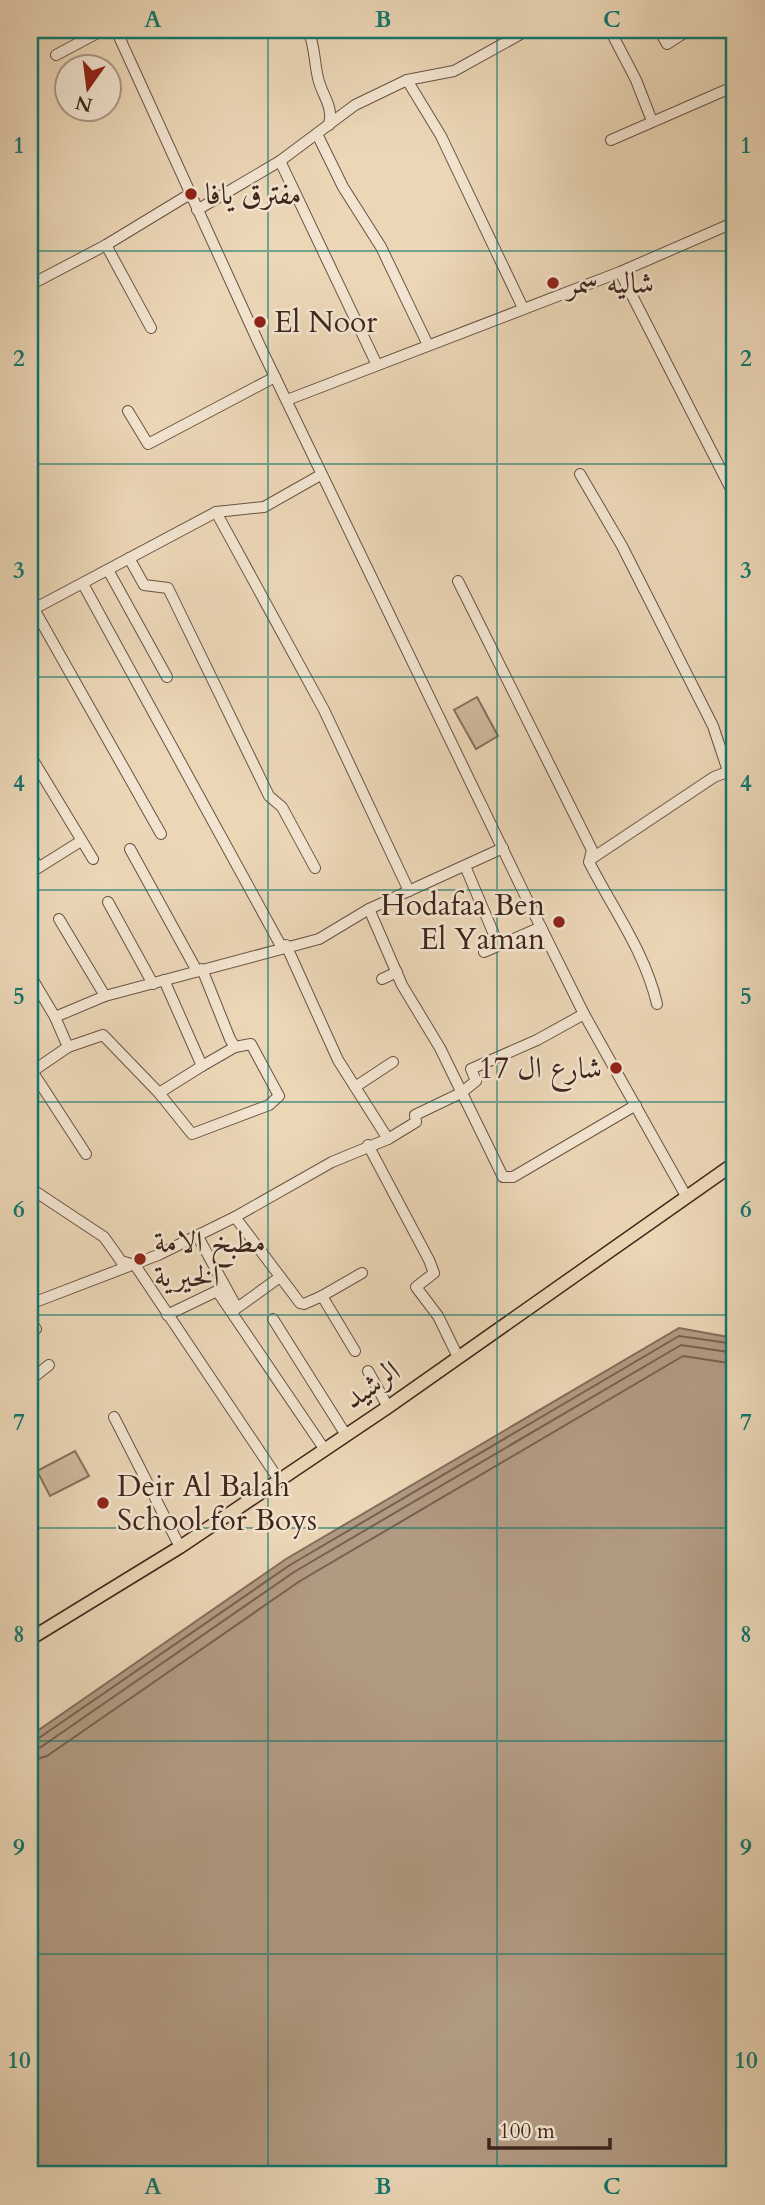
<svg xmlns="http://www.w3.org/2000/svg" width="765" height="2205" viewBox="0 0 765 2205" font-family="Cardo,Amiri,serif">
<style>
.green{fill:#ceb89c;stroke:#866f5c;stroke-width:2}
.water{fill:#b19a82;stroke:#836c5a;stroke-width:2}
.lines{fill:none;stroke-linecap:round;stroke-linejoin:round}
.shore{stroke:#786050;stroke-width:2}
.minor-casing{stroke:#6a5243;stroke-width:12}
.major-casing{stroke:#3f261d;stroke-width:15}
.minor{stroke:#f2e4d0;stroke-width:10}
.major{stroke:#ebd6b6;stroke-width:12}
.grid{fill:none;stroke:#0f766e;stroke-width:2;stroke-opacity:0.55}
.poi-dot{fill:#8f2418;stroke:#f2e4d0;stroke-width:2.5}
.labels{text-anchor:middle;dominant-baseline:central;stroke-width:5;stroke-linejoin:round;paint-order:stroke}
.poi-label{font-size:30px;fill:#3f261d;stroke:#f2e4d0;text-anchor:start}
.street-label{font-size:30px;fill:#3f261d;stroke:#f2e4d0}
.neatline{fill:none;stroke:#0f766e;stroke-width:2.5}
.grid-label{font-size:23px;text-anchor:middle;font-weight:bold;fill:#0f766e}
</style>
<rect width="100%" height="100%" fill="#ebd6b6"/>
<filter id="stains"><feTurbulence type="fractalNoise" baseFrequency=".00286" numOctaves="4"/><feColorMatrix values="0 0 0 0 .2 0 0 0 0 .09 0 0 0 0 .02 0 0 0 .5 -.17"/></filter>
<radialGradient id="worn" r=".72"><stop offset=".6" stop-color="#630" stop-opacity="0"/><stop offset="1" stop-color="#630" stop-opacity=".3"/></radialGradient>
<g class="green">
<path d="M477,697L498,736L476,749L454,710Z"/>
<path d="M75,1451L89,1476L50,1496L37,1471Z"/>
</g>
<path class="water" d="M679,1328L734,1338L735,1334V2175H30V1736L286,1559Z"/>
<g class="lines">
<g class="shore">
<path d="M30,1741L36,1740L290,1565L679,1336L735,1344"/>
<path d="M30,1750L41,1747L294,1572L681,1345L735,1353"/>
<path d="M30,1761L47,1756L300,1581L683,1356L735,1364"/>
</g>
<defs>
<g id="minor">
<path d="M116,30L260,346L523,891L584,1014L686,1196"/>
<path d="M308,30C315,46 314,61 318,78C322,96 334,106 329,125"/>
<path d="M610,30L636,80L652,121"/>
<path d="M659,30L667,44L689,30"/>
<path d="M56,55L103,30"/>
<path d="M407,80L441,136L523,308"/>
<path d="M317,134L343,187L381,247L428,345"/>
<path d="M611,140L735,86"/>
<path d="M280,161L377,365"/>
<path d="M197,210L280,161L355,105L407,80L454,71L528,30"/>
<path d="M106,245L151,328"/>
<path d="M620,272L735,497"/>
<path d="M30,285L106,245L190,194"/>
<path d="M287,400L620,272L735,222"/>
<path d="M128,411L148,444L275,377"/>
<path d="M580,474L622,546L713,726L728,771"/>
<path d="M216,512L324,710L409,891"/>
<path d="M129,558L144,585L168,588L269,796L282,807L315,868"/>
<path d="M108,570L167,677"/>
<path d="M458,581L592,850L589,862C613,909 645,952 657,1004"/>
<path d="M83,584L281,946"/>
<path d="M34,609L161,834"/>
<path d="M30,611L216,512L264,507L317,477"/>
<path d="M30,755L93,859"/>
<path d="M130,849L197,971"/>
<path d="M30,854L38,867"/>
<path d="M591,859L714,777L735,769"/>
<path d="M465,866L498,944"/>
<path d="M30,873L81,841"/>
<path d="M108,902L153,984"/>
<path d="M369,909L402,985L440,1048L503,1177H513L636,1105"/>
<path d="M59,919L105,996"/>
<path d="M286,945L338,1060L388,1139"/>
<path d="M484,952L541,927"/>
<path d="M202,969L230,1039L235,1047L251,1044L279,1096L269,1105L192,1134L159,1093L103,1035L68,1047L55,1017L105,996L319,939L369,909L503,848"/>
<path d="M30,975L55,1017"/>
<path d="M382,979L397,972"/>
<path d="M202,1066L235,1047"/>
<path d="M32,1071L86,1154"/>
<path d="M30,1073L68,1047"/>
<path d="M355,1087L393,1062"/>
<path d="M159,1093L202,1066L164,980"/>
<path d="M368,1145L429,1260L434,1273L416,1287L438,1316L458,1357"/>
<path d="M30,1188L104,1237L121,1261L135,1265L279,1480"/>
<path d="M235,1217L300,1303L304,1304L322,1296L355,1351"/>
<path d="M197,1235L237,1308L280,1277"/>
<path d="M322,1296L362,1273"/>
<path d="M30,1304L158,1255L235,1217L332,1162L388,1139L416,1122L415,1115L461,1093L476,1081L471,1069L537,1040L584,1014"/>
<path d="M167,1315L217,1291L325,1450"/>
<path d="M273,1319L346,1435"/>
<path d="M30,1321L36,1329L30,1334"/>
<path d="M368,1371L388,1407"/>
<path d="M30,1380L49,1365"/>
<path d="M114,1417L180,1547"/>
</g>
<path id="major" d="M30,1639L180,1547L388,1407L735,1163"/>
</defs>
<use href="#minor" class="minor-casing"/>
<use href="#major" class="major-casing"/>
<use href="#minor" class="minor"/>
<use href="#major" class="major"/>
</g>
<path class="grid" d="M268,30V2175M497,30V2175M30,251H735M30,464H735M30,677H735M30,890H735M30,1102H735M30,1315H735M30,1528H735M30,1741H735M30,1954H735"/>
<g class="poi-dot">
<circle cx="191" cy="194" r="7"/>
<circle cx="553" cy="283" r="7"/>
<circle cx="260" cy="322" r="7"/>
<circle cx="559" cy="922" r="7"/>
<circle cx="616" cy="1068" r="7"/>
<circle cx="140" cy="1259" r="7"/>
<circle cx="103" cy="1503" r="7"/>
</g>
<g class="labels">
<g class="poi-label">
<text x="205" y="194">مفترق يافا</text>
<text x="567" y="283">شاليه سمر</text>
<text x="274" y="322">El Noor</text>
<text x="545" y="905" text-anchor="end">Hodafaa Ben<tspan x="545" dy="34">El Yaman</tspan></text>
<text x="602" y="1068" text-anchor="end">شارع ال 17</text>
<text x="154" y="1242">مطبخ الامة<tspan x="154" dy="34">الخيرية</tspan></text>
<text x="117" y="1486">Deir Al Balah<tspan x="117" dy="34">School for Boys</tspan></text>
</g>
<g class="street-label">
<text transform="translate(372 1385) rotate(-34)">الرشيد</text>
</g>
</g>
<rect width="765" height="2205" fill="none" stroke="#ebd6b6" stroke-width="77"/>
<g transform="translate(88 88) rotate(194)"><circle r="33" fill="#f2e4d0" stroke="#aa9888" stroke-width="2"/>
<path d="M0-5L12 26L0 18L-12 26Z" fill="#8f2418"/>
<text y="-10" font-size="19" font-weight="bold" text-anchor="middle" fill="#3f261d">N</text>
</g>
<path d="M489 2138v10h121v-10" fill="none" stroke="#3f261d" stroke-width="3.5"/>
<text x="499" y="2138" font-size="21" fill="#3f261d" stroke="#f2e4d0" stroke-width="5" paint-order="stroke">100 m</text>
<rect x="38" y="38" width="688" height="2128" class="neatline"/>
<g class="grid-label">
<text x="153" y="27">A</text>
<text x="383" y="27">B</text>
<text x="612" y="27">C</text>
<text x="19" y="153">1</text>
<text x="746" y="153">1</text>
<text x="19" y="366">2</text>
<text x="746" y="366">2</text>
<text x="19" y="578">3</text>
<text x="746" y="578">3</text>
<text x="19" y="791">4</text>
<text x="746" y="791">4</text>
<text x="19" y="1004">5</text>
<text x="746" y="1004">5</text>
<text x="19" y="1217">6</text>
<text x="746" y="1217">6</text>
<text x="19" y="1430">7</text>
<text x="746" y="1430">7</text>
<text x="19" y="1642">8</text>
<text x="746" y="1642">8</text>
<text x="19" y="1855">9</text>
<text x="746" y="1855">9</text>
<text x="19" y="2068">10</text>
<text x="746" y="2068">10</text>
<text x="153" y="2194">A</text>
<text x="383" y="2194">B</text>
<text x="612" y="2194">C</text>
</g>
<rect width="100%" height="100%" filter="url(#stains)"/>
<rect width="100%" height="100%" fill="url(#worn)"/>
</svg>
